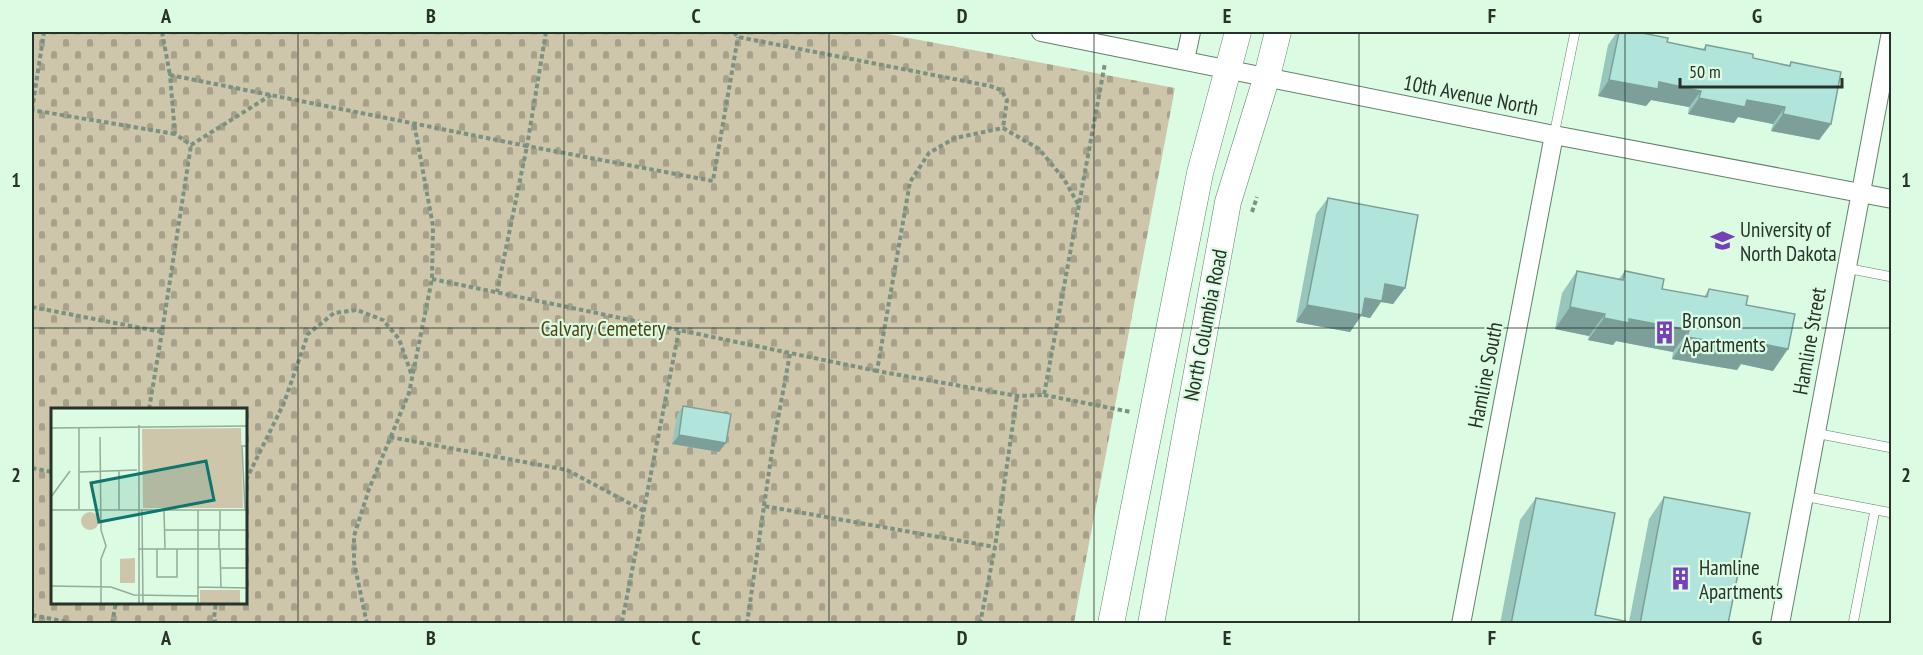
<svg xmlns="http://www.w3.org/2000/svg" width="1923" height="655" viewBox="0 0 1923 655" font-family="'PT Sans Narrow',sans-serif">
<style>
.cemetery{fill:url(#cemetery-stones);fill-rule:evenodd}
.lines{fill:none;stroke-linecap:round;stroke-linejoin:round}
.lane-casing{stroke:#627f6a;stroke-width:10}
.street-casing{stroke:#627f6a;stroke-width:20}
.secondary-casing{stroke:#627f6a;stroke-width:27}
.path{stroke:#7c9281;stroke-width:4;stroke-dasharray:4.5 3;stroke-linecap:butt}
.lane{stroke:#fff;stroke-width:9}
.street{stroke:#fff;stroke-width:18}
.secondary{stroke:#fff;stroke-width:26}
.wall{fill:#98c5bc}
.shaded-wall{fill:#7ca099}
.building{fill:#b1e5db;stroke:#7ca099;stroke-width:1.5}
.grid{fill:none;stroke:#27332a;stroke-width:1.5;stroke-opacity:0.55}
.labels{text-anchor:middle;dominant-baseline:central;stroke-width:4.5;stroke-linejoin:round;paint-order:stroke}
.street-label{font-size:21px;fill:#27332a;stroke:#dbfbe2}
.poi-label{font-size:21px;fill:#27332a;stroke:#dbfbe2;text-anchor:start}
.park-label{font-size:21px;fill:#504212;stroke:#dbfbe2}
.inset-road{fill:none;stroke:#93ab98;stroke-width:1.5}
.view{fill:#0f766e;fill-opacity:0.15;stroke:#0f766e;stroke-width:3}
.inset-edge{fill:none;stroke:#27332a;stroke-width:3}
.neatline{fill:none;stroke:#27332a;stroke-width:2}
.grid-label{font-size:20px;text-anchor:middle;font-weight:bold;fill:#27332a}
</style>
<defs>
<pattern id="cemetery-stones" width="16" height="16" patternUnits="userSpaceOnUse" patternTransform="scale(1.5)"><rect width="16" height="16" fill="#cec6ab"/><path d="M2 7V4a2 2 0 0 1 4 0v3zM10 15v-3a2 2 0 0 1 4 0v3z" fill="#a7a18b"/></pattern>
</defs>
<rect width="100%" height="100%" fill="#dbfbe2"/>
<path class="cemetery" d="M32,32H877L1175,88L1074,623H32ZM52,409H246V602H52Z"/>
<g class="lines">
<defs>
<g id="lane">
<path d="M1554,135L1575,32"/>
<path d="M1846,268L1892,277"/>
<path d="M1815,433L1892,448"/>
<path d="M1803,496L1892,513"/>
<path d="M1853,624L1875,510"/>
</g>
<g id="street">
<path d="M1041,32L1554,135L1892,199"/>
<path d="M1185,60L1191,32"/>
<path d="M1461,624L1554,135"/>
<path d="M1780,624L1891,32"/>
</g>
<g id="secondary">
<path d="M1111,624L1200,173L1238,32"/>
<path d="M1151,624L1228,202L1267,76L1278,32"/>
</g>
</defs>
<use href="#lane" class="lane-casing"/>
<use href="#street" class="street-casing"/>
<use href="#secondary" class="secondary-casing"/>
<g class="path">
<path d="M162,32L170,75"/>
<path d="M546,32L527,146L713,181L738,37"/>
<path d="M734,32L738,37L990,86L1001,90L1007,100L1003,128"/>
<path d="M271,95L191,145L175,134L170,75L527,146L497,292"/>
<path d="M32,110L44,32"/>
<path d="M32,112V110L175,134"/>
<path d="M1078,204L1064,179L1039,149L1003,128L955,138L929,153L910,182L877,371L1017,396L1044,395L1105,63"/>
<path d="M1252,212L1257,197"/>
<path d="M432,279L877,371"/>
<path d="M32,307L162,332L191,145"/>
<path d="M1044,395L1131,412"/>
<path d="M149,409L162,332"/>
<path d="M390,437L567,470L644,511"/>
<path d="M32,468L52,472"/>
<path d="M246,480L284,403L308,334L334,313L357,310L383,320L399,339L412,376"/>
<path d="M764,506L772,451L790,354"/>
<path d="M32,615L77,624"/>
<path d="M622,622L679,330"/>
<path d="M112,624L116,602"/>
<path d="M216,624L214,618L216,602"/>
<path d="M367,624L354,562V536L369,489L409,393L432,279L433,226L414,123"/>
<path d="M747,624L764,506L995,547"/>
<path d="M980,624L995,547L1017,396"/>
</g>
<use href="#lane" class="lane"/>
<use href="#street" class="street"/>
<use href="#secondary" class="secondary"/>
</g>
<g class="wall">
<path d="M1617,32H1637L1667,42L1703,49L1706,45L1753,58L1789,65L1791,62L1831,124L1819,140L1771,131L1773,124L1738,117L1734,123L1688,114L1689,107L1651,100L1646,106L1598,96L1608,45Z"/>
<path d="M1328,198L1405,288L1393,304L1381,302L1370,318L1361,316L1350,332L1296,322L1316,214Z"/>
<path d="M1577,271L1619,279L1625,271L1662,289L1704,297L1709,289L1746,305L1773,371L1741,364L1737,370L1672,359L1673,352L1616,341L1613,345L1588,340L1589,336L1555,329L1562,293Z"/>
<path d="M683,406L726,443L719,452L672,444L677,415Z"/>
<path d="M1664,497L1728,624H1500L1520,520L1536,498L1595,615L1629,622L1649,519Z"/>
</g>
<g class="shaded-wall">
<path d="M1609,80L1659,82L1701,91L1689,107L1651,100L1646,106L1598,96Z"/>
<path d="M1699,98L1747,100L1785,107L1773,124L1738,117L1734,123L1688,114Z"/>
<path d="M1783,114L1831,124L1819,140L1771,131Z"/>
<path d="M1385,284L1405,288L1393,304L1381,302L1370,318L1361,316L1350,332L1296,322L1307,305L1365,298Z"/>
<path d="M1570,307L1605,314L1589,336L1555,329Z"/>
<path d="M1604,318L1629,319L1689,330L1673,352L1616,341L1613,345L1588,340Z"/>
<path d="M1687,337L1753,342L1788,349L1773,371L1741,364L1737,370L1672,359Z"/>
<path d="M679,435L726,443L719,452L672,444Z"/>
</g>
<g class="building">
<path d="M1619,32H1637L1668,38L1667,42L1705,50L1706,45L1753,54V58L1790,66L1791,62L1841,72L1831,124L1783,114L1785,107L1747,100L1745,107L1699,98L1701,91L1659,82L1658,89L1609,80Z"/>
<path d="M1328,198L1418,215L1405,288L1385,284L1382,301L1365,298L1362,315L1307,305Z"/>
<path d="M1577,271L1623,280L1625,271L1664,279L1662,289L1707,297L1709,289L1748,296L1746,305L1795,314L1788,349L1753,342L1752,348L1687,337L1689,330L1629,319V323L1604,318L1605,314L1570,307Z"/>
<path d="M683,406L731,414L726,443L679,435Z"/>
<path d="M1664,497L1750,513L1728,624H1640Z"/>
<path d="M1536,498L1615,513L1595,615L1639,624H1511Z"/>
</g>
<path class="grid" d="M298,32V624M564,32V624M829,32V624M1094,32V624M1359,32V624M1625,32V624M32,328H1892"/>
<defs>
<symbol id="university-bare" viewBox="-9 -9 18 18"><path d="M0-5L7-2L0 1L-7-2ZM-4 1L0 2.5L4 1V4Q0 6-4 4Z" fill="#7840b7" stroke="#dbfbe2" stroke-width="2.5" paint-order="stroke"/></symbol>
<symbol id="building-bare" viewBox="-9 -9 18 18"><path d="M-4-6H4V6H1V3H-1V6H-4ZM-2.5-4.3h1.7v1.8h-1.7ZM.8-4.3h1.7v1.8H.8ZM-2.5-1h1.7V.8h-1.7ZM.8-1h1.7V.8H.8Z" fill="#7840b7" stroke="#dbfbe2" stroke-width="2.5" paint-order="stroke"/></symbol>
</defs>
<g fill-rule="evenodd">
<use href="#university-bare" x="1706" y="224" width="33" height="33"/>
<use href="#building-bare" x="1648" y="316" width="33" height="33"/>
<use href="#building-bare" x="1664" y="562" width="33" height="33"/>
</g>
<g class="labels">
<g class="street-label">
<text transform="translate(1471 95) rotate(11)">10th Avenue North</text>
<text transform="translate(1205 325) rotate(-79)">North Columbia Road</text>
<text transform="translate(1809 341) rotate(-80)">Hamline Street</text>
<text transform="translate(1485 375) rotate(-79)">Hamline South</text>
</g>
<g class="poi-label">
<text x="1740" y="229">University of<tspan x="1740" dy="24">North Dakota</tspan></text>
<text x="1682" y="320">Bronson<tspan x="1682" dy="24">Apartments</tspan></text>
<text x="1699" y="567">Hamline<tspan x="1699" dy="24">Apartments</tspan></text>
</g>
<g class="park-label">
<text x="603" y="328">Calvary Cemetery</text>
</g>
</g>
<g transform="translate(51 408)">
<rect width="196" height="196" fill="#dbfbe2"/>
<path d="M149,182H189V196H149Z" fill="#cec6ab"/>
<path d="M190,20L192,100H92L91,21Z" fill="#cec6ab"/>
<path d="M30 113a9 9 0 1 1 18 0a9 9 0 1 1-18 0ZM84,150V175H69V151Z" fill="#cec6ab"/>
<path class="inset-road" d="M88,17V196M0,20L197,18M49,29L50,122L55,138L50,151V196M68,62V102M28,64L86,62M0,89L19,63M28,101V20M0,102H197M91,102L92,196M113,102L114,141M147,102V196M194,102L191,38H197M169,103V122M113,122H197M168,122V141M87,141H197M106,141V169H126V141M169,141L170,180M170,160H197M0,178L60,179L83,187L147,188M147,179L197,180"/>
<path class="view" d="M155,53L163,92L48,114L40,75Z"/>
<rect width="196" height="196" class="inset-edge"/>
</g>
<rect width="1923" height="655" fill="none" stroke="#dbfbe2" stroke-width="66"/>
<path d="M1680 78v9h162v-9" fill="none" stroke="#27332a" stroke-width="3"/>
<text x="1689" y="78" font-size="18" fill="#27332a" stroke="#dbfbe2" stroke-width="4.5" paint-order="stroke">50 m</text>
<rect x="33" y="33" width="1857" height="589" class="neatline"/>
<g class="grid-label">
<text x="166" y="23">A</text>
<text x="431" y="23">B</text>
<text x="696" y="23">C</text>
<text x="962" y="23">D</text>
<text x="1227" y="23">E</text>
<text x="1492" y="23">F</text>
<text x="1757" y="23">G</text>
<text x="16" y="187">1</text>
<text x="1906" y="187">1</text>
<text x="16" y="482">2</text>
<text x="1906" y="482">2</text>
<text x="166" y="645">A</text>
<text x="431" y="645">B</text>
<text x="696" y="645">C</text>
<text x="962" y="645">D</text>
<text x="1227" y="645">E</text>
<text x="1492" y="645">F</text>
<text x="1757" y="645">G</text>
</g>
</svg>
